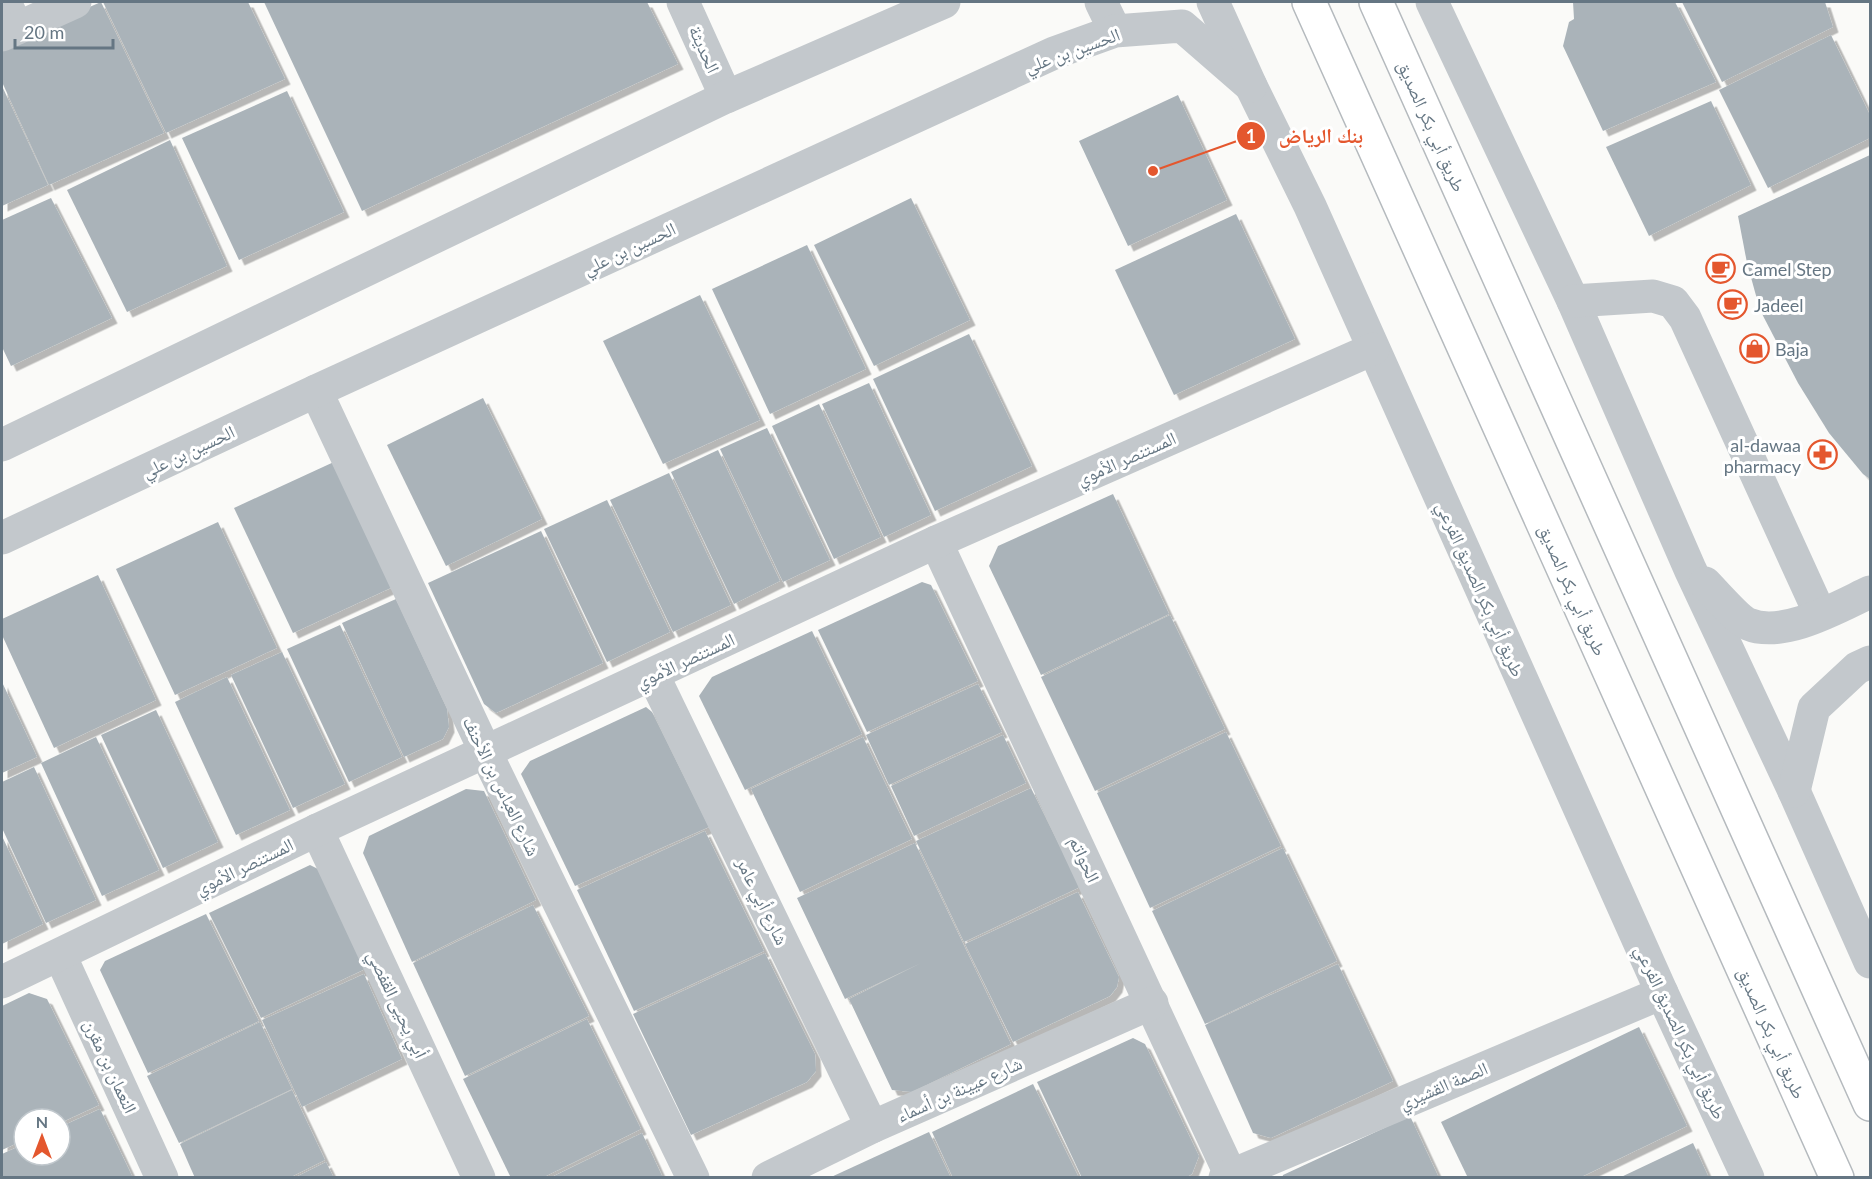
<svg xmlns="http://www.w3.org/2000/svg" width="1872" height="1179" viewBox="0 0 1872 1179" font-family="Lato,'Noto Naskh Arabic',sans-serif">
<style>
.building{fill:#aab3b9;filter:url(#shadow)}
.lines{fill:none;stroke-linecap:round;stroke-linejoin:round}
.major-casing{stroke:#b5babe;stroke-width:36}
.minor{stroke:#c3c8cc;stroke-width:33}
.major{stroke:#fff;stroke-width:33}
.labels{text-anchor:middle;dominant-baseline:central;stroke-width:6;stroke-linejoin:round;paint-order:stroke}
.street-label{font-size:18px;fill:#657683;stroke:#fff}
.poi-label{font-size:18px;fill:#657683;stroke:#fff;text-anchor:start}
.leader{fill:none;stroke:#e4572e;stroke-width:2}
.callout-dot{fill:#e4572e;stroke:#fff;stroke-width:2}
.mark-label{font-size:18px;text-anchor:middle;font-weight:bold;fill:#fff}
.callout-label{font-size:20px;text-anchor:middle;font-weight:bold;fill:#e4572e;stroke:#fff;stroke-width:6;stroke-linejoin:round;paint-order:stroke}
</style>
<defs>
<filter id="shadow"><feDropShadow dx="5.5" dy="5.5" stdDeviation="0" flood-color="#0004"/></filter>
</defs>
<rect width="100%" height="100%" fill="#fafaf8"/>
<g class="building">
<path d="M101,2L164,133L49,185L2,82V45Z"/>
<path d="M103,2H248L285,79L166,133Z"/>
<path d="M264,2H647L678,64L362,211Z"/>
<path d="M1573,2H1675L1716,82L1603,131L1563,46L1569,22L1574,19Z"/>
<path d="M1682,2H1825L1833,27L1722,82Z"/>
<path d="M1831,35L1870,115V138L1768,188L1719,90Z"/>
<path d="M2,86L48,185L2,206Z"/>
<path d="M287,91L344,212L239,260L182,138Z"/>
<path d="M1178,95L1227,200L1128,246L1079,141Z"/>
<path d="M1711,101L1751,185L1649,236L1606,147Z"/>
<path d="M170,140L227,266L127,312L67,190Z"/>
<path d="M1870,155V479L1863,474L1829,433L1798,383L1760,310L1747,263L1738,216Z"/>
<path d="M51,198L112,318L11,366L2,347V220Z"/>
<path d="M911,198L970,320L874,366L814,245Z"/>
<path d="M1236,214L1295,339L1174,395L1115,270Z"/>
<path d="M807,245L866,369L770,414L712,289Z"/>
<path d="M700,295L760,420L663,464L603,341Z"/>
<path d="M969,334L1032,466L935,511L873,379Z"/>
<path d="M869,383L931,515L884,537L822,404Z"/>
<path d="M483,398L542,519L446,566L387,445Z"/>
<path d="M819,404L881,537L834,559L772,426Z"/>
<path d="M767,428L830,560L783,582L720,449Z"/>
<path d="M718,450L780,581L734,604L671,472Z"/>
<path d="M336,461L395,586L293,633L234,508Z"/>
<path d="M669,473L731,605L673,632L610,500Z"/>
<path d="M1113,494L1169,614L1041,675L989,566L998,546Z"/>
<path d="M607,500L670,632L607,662L544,529Z"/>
<path d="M218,522L277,648L175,695L116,569Z"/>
<path d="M541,531L603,663L496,713L484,704L428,583Z"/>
<path d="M98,575L156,700L54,748L2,635V619Z"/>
<path d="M922,582L931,585L978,681L867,732L818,630Z"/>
<path d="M396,599L447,709L449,727L443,739L404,757L342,623Z"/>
<path d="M1170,615L1225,729L1095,791L1041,677Z"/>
<path d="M340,625L402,757L349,782L287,649Z"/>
<path d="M812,631L862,734L745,790L699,696L712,677Z"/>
<path d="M282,652L345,784L293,808L231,675Z"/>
<path d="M227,677L290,810L236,835L175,702Z"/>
<path d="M2,682L37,757L2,773Z"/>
<path d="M978,684L1002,732L889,785L866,735Z"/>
<path d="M646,707L652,712L709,827L575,886L521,774L530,761Z"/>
<path d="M156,710L218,842L163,868L101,735Z"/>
<path d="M1226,732L1281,846L1150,908L1097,793Z"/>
<path d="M1003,735L1026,783L914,836L891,786Z"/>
<path d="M96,737L159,870L102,896L41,763Z"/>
<path d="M863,737L912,839L800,892L751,789Z"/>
<path d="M34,767L96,900L46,923L2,828V782Z"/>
<path d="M1031,788L1080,887L964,942L916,841Z"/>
<path d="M466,789L484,791L536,900L412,962L363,853L369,836Z"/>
<path d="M705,831L764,951L634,1011L577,890Z"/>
<path d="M2,836L43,924L2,944Z"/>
<path d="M915,843L1011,1044L912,1092L892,1090L849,999L921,963L845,999L797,898Z"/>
<path d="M1283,848L1337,961L1205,1024L1152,911Z"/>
<path d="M310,865L318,869L365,969L261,1018L209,913Z"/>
<path d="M1078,892L1119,977L1117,987L1110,996L1013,1042L965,944Z"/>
<path d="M533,905L589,1016L465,1076L413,963Z"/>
<path d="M206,914L259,1021L148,1073L100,970L105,961Z"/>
<path d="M765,953L815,1054L816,1071L807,1082L691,1135L633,1014Z"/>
<path d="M1338,964L1393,1081L1271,1138L1253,1133L1205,1025Z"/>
<path d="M364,974L402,1059L302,1107L262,1020Z"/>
<path d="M29,993L47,999L99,1105L60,1123V1119H24V1140L2,1150V1006Z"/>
<path d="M587,1019L641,1129L542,1178H511L463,1079Z"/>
<path d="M260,1022L292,1089L179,1143L147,1076Z"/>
<path d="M1639,1027L1687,1126L1579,1178H1468L1441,1122Z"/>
<path d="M1133,1038L1145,1044L1199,1156L1192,1174L1185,1178H1082L1037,1082Z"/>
<path d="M1033,1084L1079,1178H953L932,1132Z"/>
<path d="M292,1090L325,1160L289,1178H195L180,1144Z"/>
<path d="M100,1109L133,1178H2V1154L24,1144V1155H60V1127Z"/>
<path d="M1410,1116L1439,1178H1282L1283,1175Z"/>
<path d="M929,1132L951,1178H829Z"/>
<path d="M642,1133L663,1178H550Z"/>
<path d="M1693,1143L1709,1178H1619Z"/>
<path d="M326,1162L334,1178H294Z"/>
</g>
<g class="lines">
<defs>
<g id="major">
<path d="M1309,2L1837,1178"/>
<path d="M1376,2L1870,1104"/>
</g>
</defs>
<use href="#major" class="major-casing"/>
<g class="minor">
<path d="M5,2L17,28"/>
<path d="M683,2L726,97"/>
<path d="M1101,2L1115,31"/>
<path d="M1213,2L1251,86L1310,206L1662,993L1748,1178"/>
<path d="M1432,2L1573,301L1690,569L1794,791L1870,962"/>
<path d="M2,35L75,2"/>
<path d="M1573,301L1653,296L1673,302L1685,318L1820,614"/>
<path d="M316,391L486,753L693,1178"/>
<path d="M2,445L726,97L944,2"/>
<path d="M2,538L316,391L1054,53L1115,31L1182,26L1251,86"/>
<path d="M936,542L1232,1178"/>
<path d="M1705,583C1714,592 1738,620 1748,624C1783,639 1838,607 1870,592"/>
<path d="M653,675L872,1127"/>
<path d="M1794,791L1814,708L1857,668L1870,662"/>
<path d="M317,830L479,1178"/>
<path d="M60,955L162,1178"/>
<path d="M2,982L317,830L936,542L1373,349"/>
<path d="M768,1178L872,1127L1152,1003"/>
<path d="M1225,1178L1662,993"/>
</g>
<use href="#major" class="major"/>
</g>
<defs>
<symbol id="cafe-ring" viewBox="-11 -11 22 22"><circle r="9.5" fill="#fff" stroke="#e4572e" stroke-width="1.5"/><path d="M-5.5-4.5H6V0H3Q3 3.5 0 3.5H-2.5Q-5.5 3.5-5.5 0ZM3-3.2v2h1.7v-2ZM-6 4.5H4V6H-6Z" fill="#e4572e"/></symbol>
<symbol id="shop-ring" viewBox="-11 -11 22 22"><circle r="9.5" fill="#fff" stroke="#e4572e" stroke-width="1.5"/><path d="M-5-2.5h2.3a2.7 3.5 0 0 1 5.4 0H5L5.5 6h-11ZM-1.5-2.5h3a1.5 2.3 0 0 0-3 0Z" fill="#e4572e"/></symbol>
<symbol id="pharmacy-ring" viewBox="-11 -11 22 22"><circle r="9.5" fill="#fff" stroke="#e4572e" stroke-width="1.5"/><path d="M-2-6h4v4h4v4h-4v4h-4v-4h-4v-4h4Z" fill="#e4572e"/></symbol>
</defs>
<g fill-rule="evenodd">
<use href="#cafe-ring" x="1704" y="252" width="33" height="33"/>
<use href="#cafe-ring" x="1716" y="288" width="33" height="33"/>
<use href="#shop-ring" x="1738" y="332" width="33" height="33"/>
<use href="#pharmacy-ring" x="1806" y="438" width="33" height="33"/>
</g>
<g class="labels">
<g class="street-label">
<text transform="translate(705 49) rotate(66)">الحديثة</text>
<text transform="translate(1072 50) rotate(-20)">الحسين بن علي</text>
<text transform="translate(1432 126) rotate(66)">طريق أبي بكر الصديق</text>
<text transform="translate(629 248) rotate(-25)">الحسين بن علي</text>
<text transform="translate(188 451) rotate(-25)">الحسين بن علي</text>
<text transform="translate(1126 458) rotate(-24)">المستنصر الأموي</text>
<text transform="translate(1481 589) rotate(66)">طريق أبي بكر الصديق الفرعي</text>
<text transform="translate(1573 590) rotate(66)">طريق أبي بكر الصديق</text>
<text transform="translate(685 660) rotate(-25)">المستنصر الأموي</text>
<text transform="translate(502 786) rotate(64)">شارع العباس بن الأحنف</text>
<text transform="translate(1085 859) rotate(65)">الحواتم</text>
<text transform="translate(244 866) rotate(-26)">المستنصر الأموي</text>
<text transform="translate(763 901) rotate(64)">شارع أبي عامر</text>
<text transform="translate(398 1004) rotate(65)">أبي يحيى القفصي</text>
<text transform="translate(1681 1032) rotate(65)">طريق أبي بكر الصديق الفرعي</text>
<text transform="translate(1772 1033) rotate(66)">طريق أبي بكر الصديق</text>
<text transform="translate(111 1066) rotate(65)">النعمان بن مقرن</text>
<text transform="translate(1443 1085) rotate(-23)">الصمة القشيري</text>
<text transform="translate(959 1089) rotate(-24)">شارع عيينة بن أسماء</text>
</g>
<g class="poi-label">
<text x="1742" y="269">Camel Step</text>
<text x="1754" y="305">Jadeel</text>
<text x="1775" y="349">Baja</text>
<text x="1801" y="445" text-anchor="end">al-dawaa<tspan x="1801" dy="21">pharmacy</tspan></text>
</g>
</g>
<path class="leader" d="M1153 171L1251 136"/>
<g class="callout-dot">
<circle cx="1153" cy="171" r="6"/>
<circle cx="1251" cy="136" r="15"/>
</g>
<g class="mark-label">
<text x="1251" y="143">1</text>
</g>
<g class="callout-label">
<text x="1321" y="143">بنك الرياض</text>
</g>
<rect width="1872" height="1179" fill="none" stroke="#657683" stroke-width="6"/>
<g transform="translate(42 1137)"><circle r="28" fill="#ffffff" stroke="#c1c8cd" stroke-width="1.5"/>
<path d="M0-4.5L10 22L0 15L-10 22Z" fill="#e4572e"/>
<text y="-9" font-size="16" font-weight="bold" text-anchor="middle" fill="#657683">N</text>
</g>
<path d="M15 39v9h98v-9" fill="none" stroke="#657683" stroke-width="3"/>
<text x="24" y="39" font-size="18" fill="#657683" stroke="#ffffff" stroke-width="4.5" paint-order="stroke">20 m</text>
</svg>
